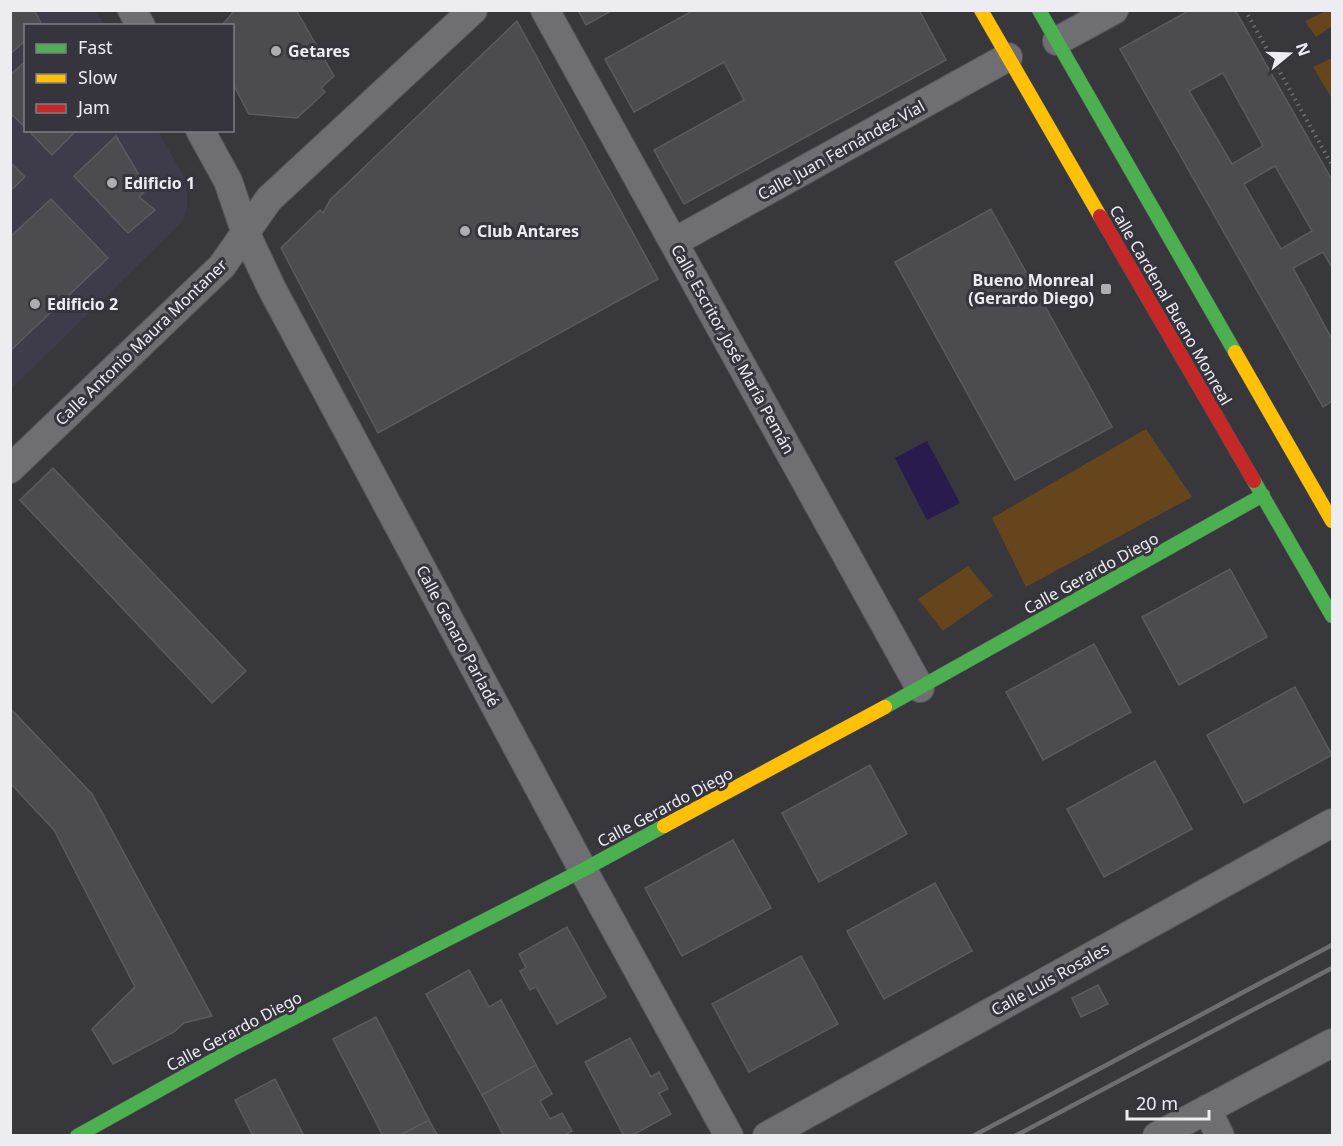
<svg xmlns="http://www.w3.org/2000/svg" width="1343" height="1146" viewBox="0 0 1343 1146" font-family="'Noto Sans',sans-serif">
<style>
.built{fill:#3e3c4a}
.green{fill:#67451c}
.water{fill:#291b4d}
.building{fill:#4c4b50;stroke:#5b5b5f;stroke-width:1.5;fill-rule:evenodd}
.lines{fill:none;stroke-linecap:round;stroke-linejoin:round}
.street-casing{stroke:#555559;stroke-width:30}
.fast-casing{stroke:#555559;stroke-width:15}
.slow-casing{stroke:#555559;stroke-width:15}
.jam-casing{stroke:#555559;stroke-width:15}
.path{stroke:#6f6f73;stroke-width:4;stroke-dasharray:1.5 4.5;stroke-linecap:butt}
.street{stroke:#6f6e72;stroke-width:28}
.fast{stroke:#4caf50;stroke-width:14}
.slow{stroke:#ffc107;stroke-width:14}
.jam{stroke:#c62828;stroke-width:14}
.rail{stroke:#6e6e72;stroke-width:4.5}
.poi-dot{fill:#adadb2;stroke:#36353e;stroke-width:2}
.labels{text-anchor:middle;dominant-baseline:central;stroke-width:6;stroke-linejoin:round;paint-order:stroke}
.poi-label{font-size:16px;font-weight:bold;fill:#ececf1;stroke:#36353e;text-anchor:start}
.street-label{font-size:16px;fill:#ececf1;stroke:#36353e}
</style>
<rect width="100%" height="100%" fill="#37373c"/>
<path class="built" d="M11,11H95L105,25L26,26V130L158,131L183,175L187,190V208L183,221L11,389Z"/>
<g class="green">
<path d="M1326,11H1332V26L1316,37L1305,21Z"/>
<path d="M1332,58V99L1313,67Z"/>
<path d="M1146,429L1192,497L1026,587L992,518Z"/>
<path d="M968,566L993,596L943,631L918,599Z"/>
</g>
<path class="water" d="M927,441L960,503L927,520L895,458Z"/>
<g class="building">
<path d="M10,10H34L42,25L26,26V40L10,54Z"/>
<path d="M235,10H296L334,76L321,88L325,92L297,118L249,114L232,82V26H221Z"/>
<path d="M578,10H613L586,25Z"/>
<path d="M694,10H919L946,60L684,204L654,150L744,100L724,62L634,112L605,59Z"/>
<path d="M1190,10H1235L1332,180V268L1323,252L1293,268L1332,339V401L1323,407L1120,49ZM1223,73L1263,146L1232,164L1189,91ZM1275,166L1312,231L1281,249L1244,184Z"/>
<path d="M517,21L658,279L378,433L281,248L320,210L323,213L330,200Z"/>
<path d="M26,61V128L10,113V75Z"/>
<path d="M28,130H77L52,155Z"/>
<path d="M116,136L147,189L139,197L155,210L128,233L74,176Z"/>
<path d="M10,162L25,177L10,191Z"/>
<path d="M51,199L108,258L10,351V237Z"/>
<path d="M991,209L1112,427L1015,480L895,262Z"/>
<path d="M53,468L246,671L212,703L20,500Z"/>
<path d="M1230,569L1267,637L1179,685L1142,617Z"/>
<path d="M1094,644L1131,712L1043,760L1006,692Z"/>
<path d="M1295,687L1332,755L1244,803L1207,735Z"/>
<path d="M10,708L92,794L212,1016L184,1023L174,1032L113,1064L92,1029L135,987L54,830L10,783Z"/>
<path d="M1155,761L1192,829L1104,877L1067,809Z"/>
<path d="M870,765L907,834L819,882L782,813Z"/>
<path d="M733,840L771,908L682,956L645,888Z"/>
<path d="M935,883L972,951L884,999L847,931Z"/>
<path d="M567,927L606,997L557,1024L536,987L530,990L520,971L526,968L519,954Z"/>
<path d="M801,956L838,1024L749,1072L712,1004Z"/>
<path d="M469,970L489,1007L501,1000L536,1065L482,1095L426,994Z"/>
<path d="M1098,985L1108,1004L1081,1017L1072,998Z"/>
<path d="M376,1017L429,1120L399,1136H383L333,1039Z"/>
<path d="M630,1038L651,1077L659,1072L668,1089L659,1093L671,1114L631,1136H624L585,1062Z"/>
<path d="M536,1065L552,1094L540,1101L550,1119L562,1113L572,1131L563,1136H504L482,1095Z"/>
<path d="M275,1079L304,1136H253L235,1100Z"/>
<path d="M429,1120L438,1136H399Z"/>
</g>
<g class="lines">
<defs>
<g id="street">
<path d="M132,10L141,26"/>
<path d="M545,10L920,688"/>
<path d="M1057,41L1114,10"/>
<path d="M200,130L228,181L246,234L272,289L583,870L729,1136"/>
<path d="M674,242L1008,57"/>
<path d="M10,469L222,266L269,199L473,10"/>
<path d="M1207,1109L1220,1136"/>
<path d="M767,1136L1332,823"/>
<path d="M1157,1136L1332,1043"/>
</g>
<g id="fast">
<path d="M1039,10L1235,352"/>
<path d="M1254,481L1332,616"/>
<path d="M885,707L1263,495"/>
<path d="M77,1136L235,1048L583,870L664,826"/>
</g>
<g id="slow">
<path d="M981,10L1100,216"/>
<path d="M1235,352L1332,521"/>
<path d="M664,826L885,707"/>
</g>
<path id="jam" d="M1100,216L1254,481"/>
</defs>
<use href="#street" class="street-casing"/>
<use href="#fast" class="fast-casing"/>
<use href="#slow" class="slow-casing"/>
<use href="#jam" class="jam-casing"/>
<path class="path" d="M1245,10L1332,165"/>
<use href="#street" class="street"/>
<use href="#fast" class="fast"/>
<use href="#slow" class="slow"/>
<use href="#jam" class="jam"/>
<g class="rail">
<path d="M973,1136L1332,945"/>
<path d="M1015,1136L1332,968"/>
</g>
</g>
<g class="poi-dot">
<circle cx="276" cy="51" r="6"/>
<circle cx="112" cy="183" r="6"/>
<circle cx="465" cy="231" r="6"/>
<rect x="1100" y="283" width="12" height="12" rx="3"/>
<circle cx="35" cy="304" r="6"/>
</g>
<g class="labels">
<g class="poi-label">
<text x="288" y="51">Getares</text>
<text x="124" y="183">Edificio 1</text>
<text x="477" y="231">Club Antares</text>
<text x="1094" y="280" text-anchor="end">Bueno Monreal<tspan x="1094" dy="18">(Gerardo Diego)</tspan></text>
<text x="47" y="304">Edificio 2</text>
</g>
<g class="street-label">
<text transform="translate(841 150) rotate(-29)">Calle Juan Fernández Vial</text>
<text transform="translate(1171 305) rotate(60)">Calle Cardenal Bueno Monreal</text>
<text transform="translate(141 342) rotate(-44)">Calle Antonio Maura Montaner</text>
<text transform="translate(733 349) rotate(61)">Calle Escritor José María Pemán</text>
<text transform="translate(1091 573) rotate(-29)">Calle Gerardo Diego</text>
<text transform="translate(458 636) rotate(62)">Calle Genaro Parladé</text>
<text transform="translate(665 807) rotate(-28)">Calle Gerardo Diego</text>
<text transform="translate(1050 979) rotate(-29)">Calle Luis Rosales</text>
<text transform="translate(234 1031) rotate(-28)">Calle Gerardo Diego</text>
</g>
</g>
<rect width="1343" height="1146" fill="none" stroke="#ececf1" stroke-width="24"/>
<rect x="24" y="24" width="210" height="108" fill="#36353e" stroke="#7f7e86" stroke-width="1.5"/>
<rect x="36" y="44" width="30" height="9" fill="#4caf50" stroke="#7f7e86" stroke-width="1.5"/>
<text x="78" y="54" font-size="18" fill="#ececf1">Fast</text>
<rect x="36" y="74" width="30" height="9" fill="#ffc107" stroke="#7f7e86" stroke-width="1.5"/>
<text x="78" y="84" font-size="18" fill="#ececf1">Slow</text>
<rect x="36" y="104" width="30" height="9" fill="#c62828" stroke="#7f7e86" stroke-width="1.5"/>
<text x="78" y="114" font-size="18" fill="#ececf1">Jam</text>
<g transform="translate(1289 54) rotate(71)" stroke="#36353e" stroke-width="4.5" paint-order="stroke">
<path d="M0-4.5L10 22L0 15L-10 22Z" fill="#ececf1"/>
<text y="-9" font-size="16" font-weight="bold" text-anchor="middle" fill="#ececf1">N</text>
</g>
<path d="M1127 1110v9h82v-9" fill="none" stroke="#ececf1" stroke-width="3"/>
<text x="1136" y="1110" font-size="18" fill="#ececf1" stroke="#36353e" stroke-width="4.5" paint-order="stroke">20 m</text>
</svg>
